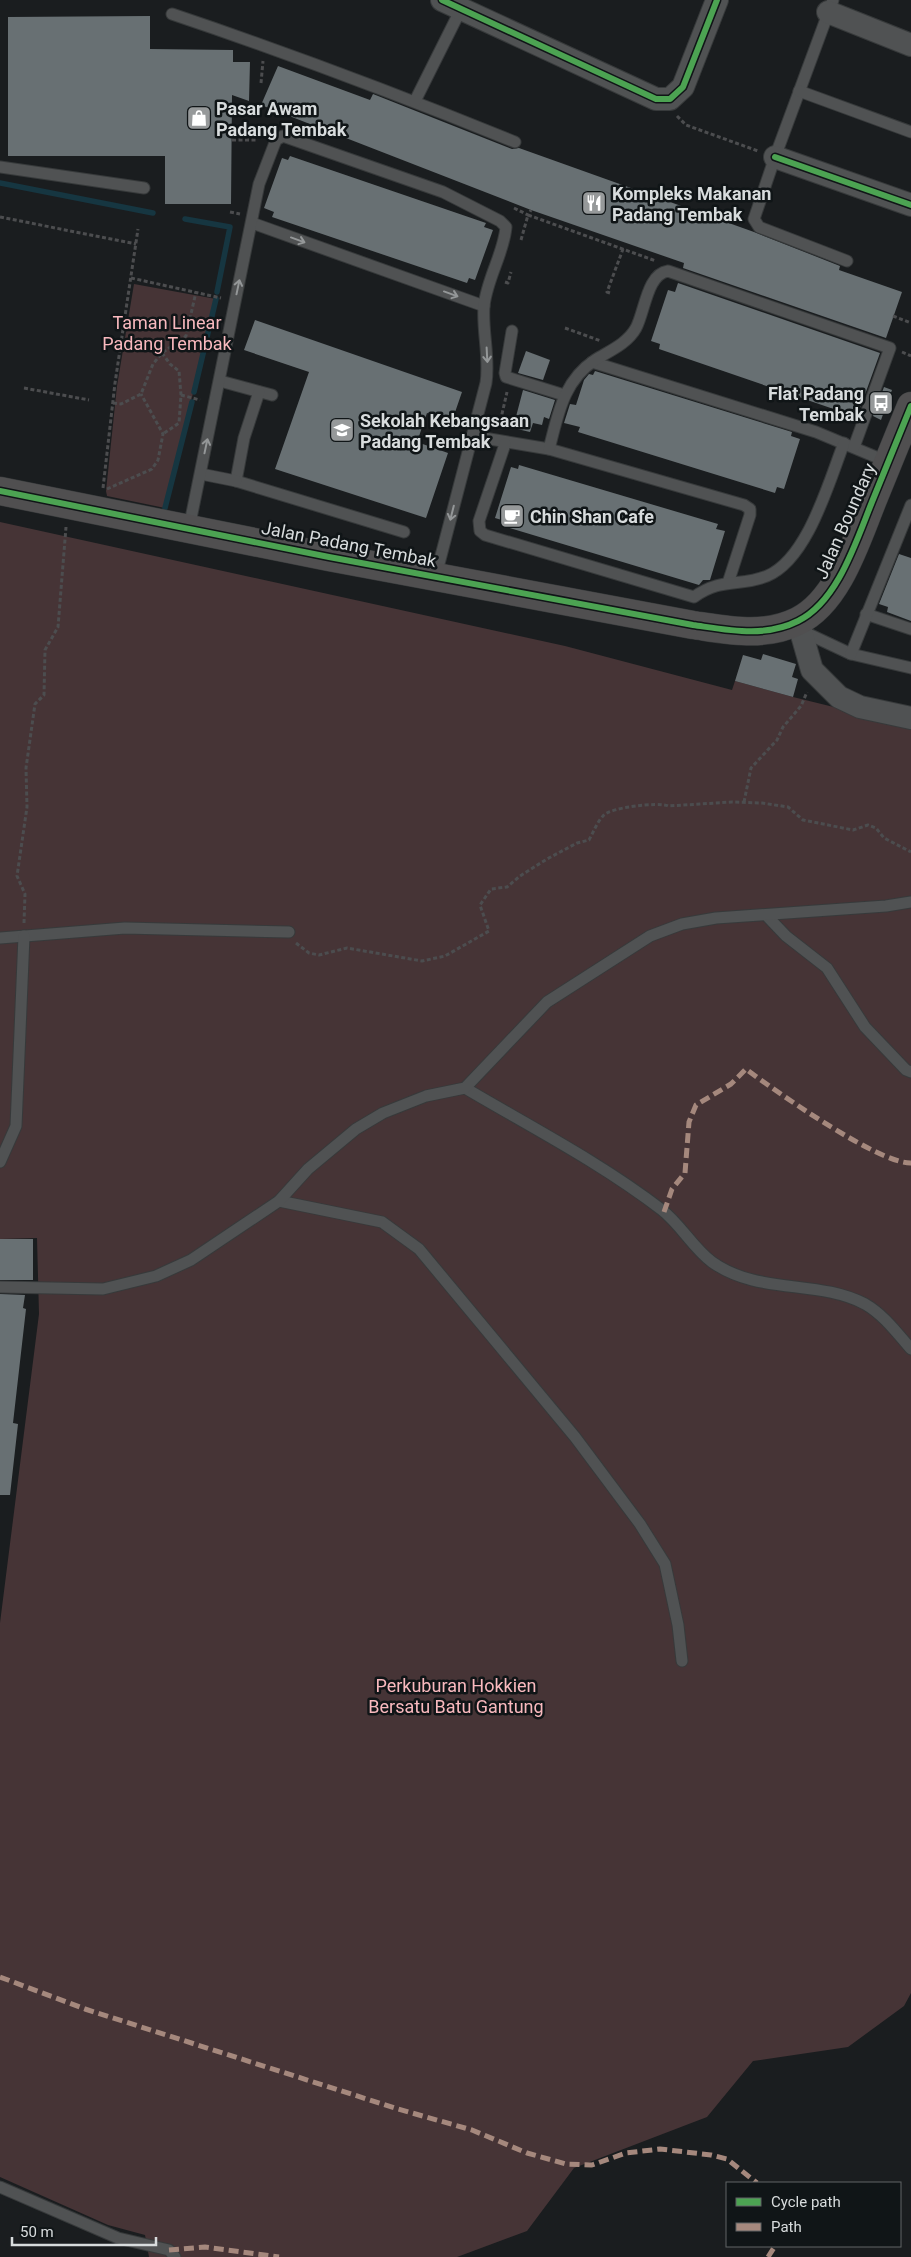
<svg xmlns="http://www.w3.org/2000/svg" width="911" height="2257" viewBox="0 0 911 2257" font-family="Roboto,sans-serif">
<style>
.green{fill:#463436}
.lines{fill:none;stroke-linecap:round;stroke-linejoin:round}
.stream{stroke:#163641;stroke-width:5.5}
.building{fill:#687073}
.lane-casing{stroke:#373a3b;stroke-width:13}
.street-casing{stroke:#373a3b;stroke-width:24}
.secondary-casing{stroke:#373a3b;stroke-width:29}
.path{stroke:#4c4d4f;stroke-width:3;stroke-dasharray:4 2.5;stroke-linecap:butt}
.lane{stroke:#505253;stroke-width:11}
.street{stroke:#505253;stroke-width:22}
.secondary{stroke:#504f50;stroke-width:28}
.quiet{stroke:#a5887d;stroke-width:5;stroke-dasharray:10 5;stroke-linecap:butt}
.cycleway-casing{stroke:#101517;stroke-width:9}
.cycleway{stroke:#4ca352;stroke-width:6}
.oneway{stroke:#949798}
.labels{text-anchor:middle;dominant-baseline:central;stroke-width:5;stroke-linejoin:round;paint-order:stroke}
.poi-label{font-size:18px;font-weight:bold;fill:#d8dcdd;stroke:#101517;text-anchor:start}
.park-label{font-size:18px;fill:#f9b9be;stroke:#101517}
.street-label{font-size:18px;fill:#d8dcdd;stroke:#101517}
</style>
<rect width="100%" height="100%" fill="#1a1d1f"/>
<g class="green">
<path d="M134,284L216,299L165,508L107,496L106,491L117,386Z"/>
<path d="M0,522L565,646L732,690L735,681L793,697L911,726V1993L904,2006L848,2047L753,2061L707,2117L574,2168L527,2231L457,2257H149L145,2235L108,2225L0,2177V1623L39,1314L37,1238L0,1239Z"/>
</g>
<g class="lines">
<g class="stream">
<path d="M0,183L153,213"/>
<path d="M185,219L230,227L217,292"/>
<path d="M194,392L216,299"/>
<path d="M165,508L192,402"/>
</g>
</g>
<g class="building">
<path d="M150,16V49L233,50V62H250L249,101L232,95L231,204H165V156H8V17Z"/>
<path d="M278,66L370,100L373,94L512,149L519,148L754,232L840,266L839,270L902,292L886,338L683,268L684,263L531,210L261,105Z"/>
<path d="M290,156L486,223L484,227L493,230L475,280L469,278L467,283L272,217L274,212L264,208L282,158L288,160Z"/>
<path d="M678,283L880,353L859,411L856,410L854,416L659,349L660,344L651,341L668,290L675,292Z"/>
<path d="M255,320L462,392L452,421L427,413L417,442L448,453L426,518L275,469L309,372L244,350Z"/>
<path d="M526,351L550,360L543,380L518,373Z"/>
<path d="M595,371L792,432L791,436L800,439L784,489L777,487L775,493L578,432L580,427L564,423L570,404L576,405L584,380L589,374L593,375Z"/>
<path d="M884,387L892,390L881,420L873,416Z"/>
<path d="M523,390L555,400L549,419L544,417L542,425L533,423L530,432L513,428Z"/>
<path d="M519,465L718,524L716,529L725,531L710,580H703L699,585L503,526L505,521L495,518L511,467L518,469Z"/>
<path d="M899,554L911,558V621L887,612L888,607L879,604Z"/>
<path d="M763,654L796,664L792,677L798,679L793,697L735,681L743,655L761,660Z"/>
<rect x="0" y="1239" width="33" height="41"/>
<path d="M0,1294L25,1295L23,1308L26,1309L13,1423L18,1424L10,1495H0Z"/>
</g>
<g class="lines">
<defs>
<g id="lane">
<path d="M833,0L775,157L754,219L759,227L847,261"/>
<path d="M172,14C288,53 402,96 515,142"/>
<path d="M799,91L911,132"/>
<path d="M415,101L461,9"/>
<path d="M0,167L144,188"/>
<path d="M252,223L484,306"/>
<path d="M512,331L505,373L506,377L564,395"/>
<path d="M592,362L816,432L888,462"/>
<path d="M220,381L272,395"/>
<path d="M259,392L244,438L236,481L404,532"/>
<path d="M472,436L549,449L744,505L750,509V515L728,583"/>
<path d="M505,444L479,521L480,531L485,535L694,597C722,577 740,587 767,576C808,559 829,481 844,443"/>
<path d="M549,449C558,415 563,381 595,360C609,351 627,344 636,328C645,311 647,274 668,271L890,348L854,447"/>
<path d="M201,474L236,481"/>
<path d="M189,528L259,184L276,140L283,136L443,192L500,221L506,227C504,253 487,278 484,306C482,332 490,357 486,383L436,575"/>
<path d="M866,614L911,629"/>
<path d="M802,631L851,654L911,668"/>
<path d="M851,654L911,505"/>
<path d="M766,915L786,936L827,968L865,1027L906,1070L911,1072"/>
<path d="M0,938L125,928L289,932"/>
<path d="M465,1088C531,1127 601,1163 662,1210C681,1225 693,1248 712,1262C758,1295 817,1279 865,1304C884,1315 897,1333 911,1349"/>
<path d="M0,1162L16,1126L24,936"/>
<path d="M279,1201L382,1222L419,1249L575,1437L640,1524L665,1564L678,1625L682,1661"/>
<path d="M0,1287L103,1289L156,1276L191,1260L279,1201L308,1169L356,1129L383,1113L426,1096L465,1088L547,1002L650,936L682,924L716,918L886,906L911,902"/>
<path d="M0,2187L118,2238L169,2250L175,2257"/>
</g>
<g id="street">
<path d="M442,0L656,99H670L683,87L717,0"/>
<path d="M828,12L911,45"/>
<path d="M775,157L911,205"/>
<path d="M798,621L812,670L839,697L860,707L911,718"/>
</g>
<path id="secondary" d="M0,491L329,557L693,625C728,630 764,638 798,621C839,601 857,538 874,497C886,467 899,436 911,406"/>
</defs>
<use href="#lane" class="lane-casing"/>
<use href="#street" class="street-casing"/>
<use href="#secondary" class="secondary-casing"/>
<g class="path">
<path d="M261,83L263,61"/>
<path d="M258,107V104"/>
<path d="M677,116L686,125L758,151"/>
<path d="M232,140H257"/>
<path d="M514,208L528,215L531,210"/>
<path d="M230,212L240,214"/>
<path d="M0,217L136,244"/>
<path d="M521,240L528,215L656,261"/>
<path d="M131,278L221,298"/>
<path d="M505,282L508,283L511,272"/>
<path d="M610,293L607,292L623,249"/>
<path d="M893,316L911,323"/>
<path d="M565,328L601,341"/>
<path d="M902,352L911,356"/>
<path d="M162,353L170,364L179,371L181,395L179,423L163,434"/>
<path d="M24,388L89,400"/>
<path d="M181,395L200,400"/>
<path d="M113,403L121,404L141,394L153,364L162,353L186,336L196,292"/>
<path d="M499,427L507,392"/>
<path d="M103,488L115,383L138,229"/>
<path d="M107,489L152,469L158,460L163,434L141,394"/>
<path d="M744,802L751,768L777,740L783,727L801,706L807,692"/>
<path d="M24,923L25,894L17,876L27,807L26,768L35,704L44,695L45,650L58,627L66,527"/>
<path d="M296,943L309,953L319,955L347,948L422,961L445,956L489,931L480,905L491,889L507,887L520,876L547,859L577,843L589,840C593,833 597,822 603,816C610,807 659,802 668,806L732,802L762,803L788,807L803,820L853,830L868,825L876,828L884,838L911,852"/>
</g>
<use href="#lane" class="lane"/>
<use href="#street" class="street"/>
<use href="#secondary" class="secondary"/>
<g class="quiet">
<path d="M664,1212L672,1189L685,1173L689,1122L696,1105L731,1084L746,1069C775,1091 879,1164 911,1163"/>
<path d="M0,1977L85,2009L398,2109L472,2130L527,2153L566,2164L592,2165L626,2153L660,2149L711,2155L727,2159L757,2183"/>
<path d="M169,2250L205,2247L279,2257"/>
<path d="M768,2257L775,2246"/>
</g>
<defs>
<g id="cycleway">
<path d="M442,0L656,99H670L683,87L717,0"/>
<path d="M775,157L911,205"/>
<path d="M0,491L329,557L693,625C728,630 764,638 798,621C839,601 857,538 874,497C886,467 899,436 911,406"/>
</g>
</defs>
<use href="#cycleway" class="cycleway-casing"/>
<use href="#cycleway" class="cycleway"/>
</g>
<defs><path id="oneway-shaft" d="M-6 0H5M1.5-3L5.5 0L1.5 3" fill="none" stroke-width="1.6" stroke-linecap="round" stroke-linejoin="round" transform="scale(1.25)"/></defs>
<g class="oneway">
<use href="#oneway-shaft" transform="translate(298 240) rotate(20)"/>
<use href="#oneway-shaft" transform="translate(238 287) rotate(-78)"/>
<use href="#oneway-shaft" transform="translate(451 294) rotate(20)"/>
<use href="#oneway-shaft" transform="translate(487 355) rotate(87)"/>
<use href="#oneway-shaft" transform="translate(206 446) rotate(-78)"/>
<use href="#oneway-shaft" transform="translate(452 513) rotate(104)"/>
</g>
<defs>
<symbol id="shop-square" viewBox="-11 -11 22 22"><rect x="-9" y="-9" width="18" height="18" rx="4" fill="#96999a" stroke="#101517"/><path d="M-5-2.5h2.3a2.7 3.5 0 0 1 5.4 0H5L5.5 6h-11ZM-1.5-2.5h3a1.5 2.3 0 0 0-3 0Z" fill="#fff"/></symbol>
<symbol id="restaurant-square" viewBox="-11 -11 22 22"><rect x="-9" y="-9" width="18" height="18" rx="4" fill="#96999a" stroke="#101517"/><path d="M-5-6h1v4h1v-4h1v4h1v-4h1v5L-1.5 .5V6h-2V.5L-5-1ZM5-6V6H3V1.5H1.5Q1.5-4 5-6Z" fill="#fff"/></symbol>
<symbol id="bus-square" viewBox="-11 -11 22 22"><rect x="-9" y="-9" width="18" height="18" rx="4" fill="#96999a" stroke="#101517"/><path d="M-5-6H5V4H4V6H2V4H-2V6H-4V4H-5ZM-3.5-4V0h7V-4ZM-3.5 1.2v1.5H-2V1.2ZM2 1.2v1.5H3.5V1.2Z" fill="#fff"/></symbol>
<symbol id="school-square" viewBox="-11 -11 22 22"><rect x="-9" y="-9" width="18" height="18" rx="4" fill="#96999a" stroke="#101517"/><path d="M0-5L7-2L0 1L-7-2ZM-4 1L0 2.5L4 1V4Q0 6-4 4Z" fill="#fff"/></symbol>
<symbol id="cafe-square" viewBox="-11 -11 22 22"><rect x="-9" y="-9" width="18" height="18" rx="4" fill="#96999a" stroke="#101517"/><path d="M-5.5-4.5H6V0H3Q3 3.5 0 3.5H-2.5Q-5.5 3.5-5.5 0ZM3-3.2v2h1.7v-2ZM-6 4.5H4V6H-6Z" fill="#fff"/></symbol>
</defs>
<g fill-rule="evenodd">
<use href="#shop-square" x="185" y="104" width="28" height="28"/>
<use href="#restaurant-square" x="580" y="189" width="28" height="28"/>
<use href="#bus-square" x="867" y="389" width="28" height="28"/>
<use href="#school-square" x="328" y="416" width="28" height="28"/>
<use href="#cafe-square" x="498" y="502" width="28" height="28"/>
</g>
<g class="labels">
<g class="poi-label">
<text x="216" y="108">Pasar Awam<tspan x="216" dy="21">Padang Tembak</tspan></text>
<text x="612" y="193">Kompleks Makanan<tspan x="612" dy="21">Padang Tembak</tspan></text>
<text x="864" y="393" text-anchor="end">Flat Padang<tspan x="864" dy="21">Tembak</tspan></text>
<text x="360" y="420">Sekolah Kebangsaan<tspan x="360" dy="21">Padang Tembak</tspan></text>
<text x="530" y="516">Chin Shan Cafe</text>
</g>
<g class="park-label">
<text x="167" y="322">Taman Linear<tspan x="167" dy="21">Padang Tembak</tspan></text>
<text x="456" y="1685">Perkuburan Hokkien<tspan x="456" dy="21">Bersatu Batu Gantung</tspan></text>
</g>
<g class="street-label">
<text transform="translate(845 521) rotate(-66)">Jalan Boundary</text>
<text transform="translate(349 544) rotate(11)">Jalan Padang Tembak</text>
</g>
</g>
<rect x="726" y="2182" width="175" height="65" fill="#101517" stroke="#606566"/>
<rect x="736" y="2198" width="25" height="8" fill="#4ca352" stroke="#606566"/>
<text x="771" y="2207" font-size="15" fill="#d8dcdd">Cycle path</text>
<rect x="736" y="2223" width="25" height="8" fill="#a5887d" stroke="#606566"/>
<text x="771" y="2232" font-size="15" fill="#d8dcdd">Path</text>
<path d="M12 2237v8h144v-8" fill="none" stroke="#d8dcdd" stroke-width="2.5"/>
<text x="20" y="2237" font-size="15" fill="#d8dcdd" stroke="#101517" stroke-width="4" paint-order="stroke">50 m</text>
</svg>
